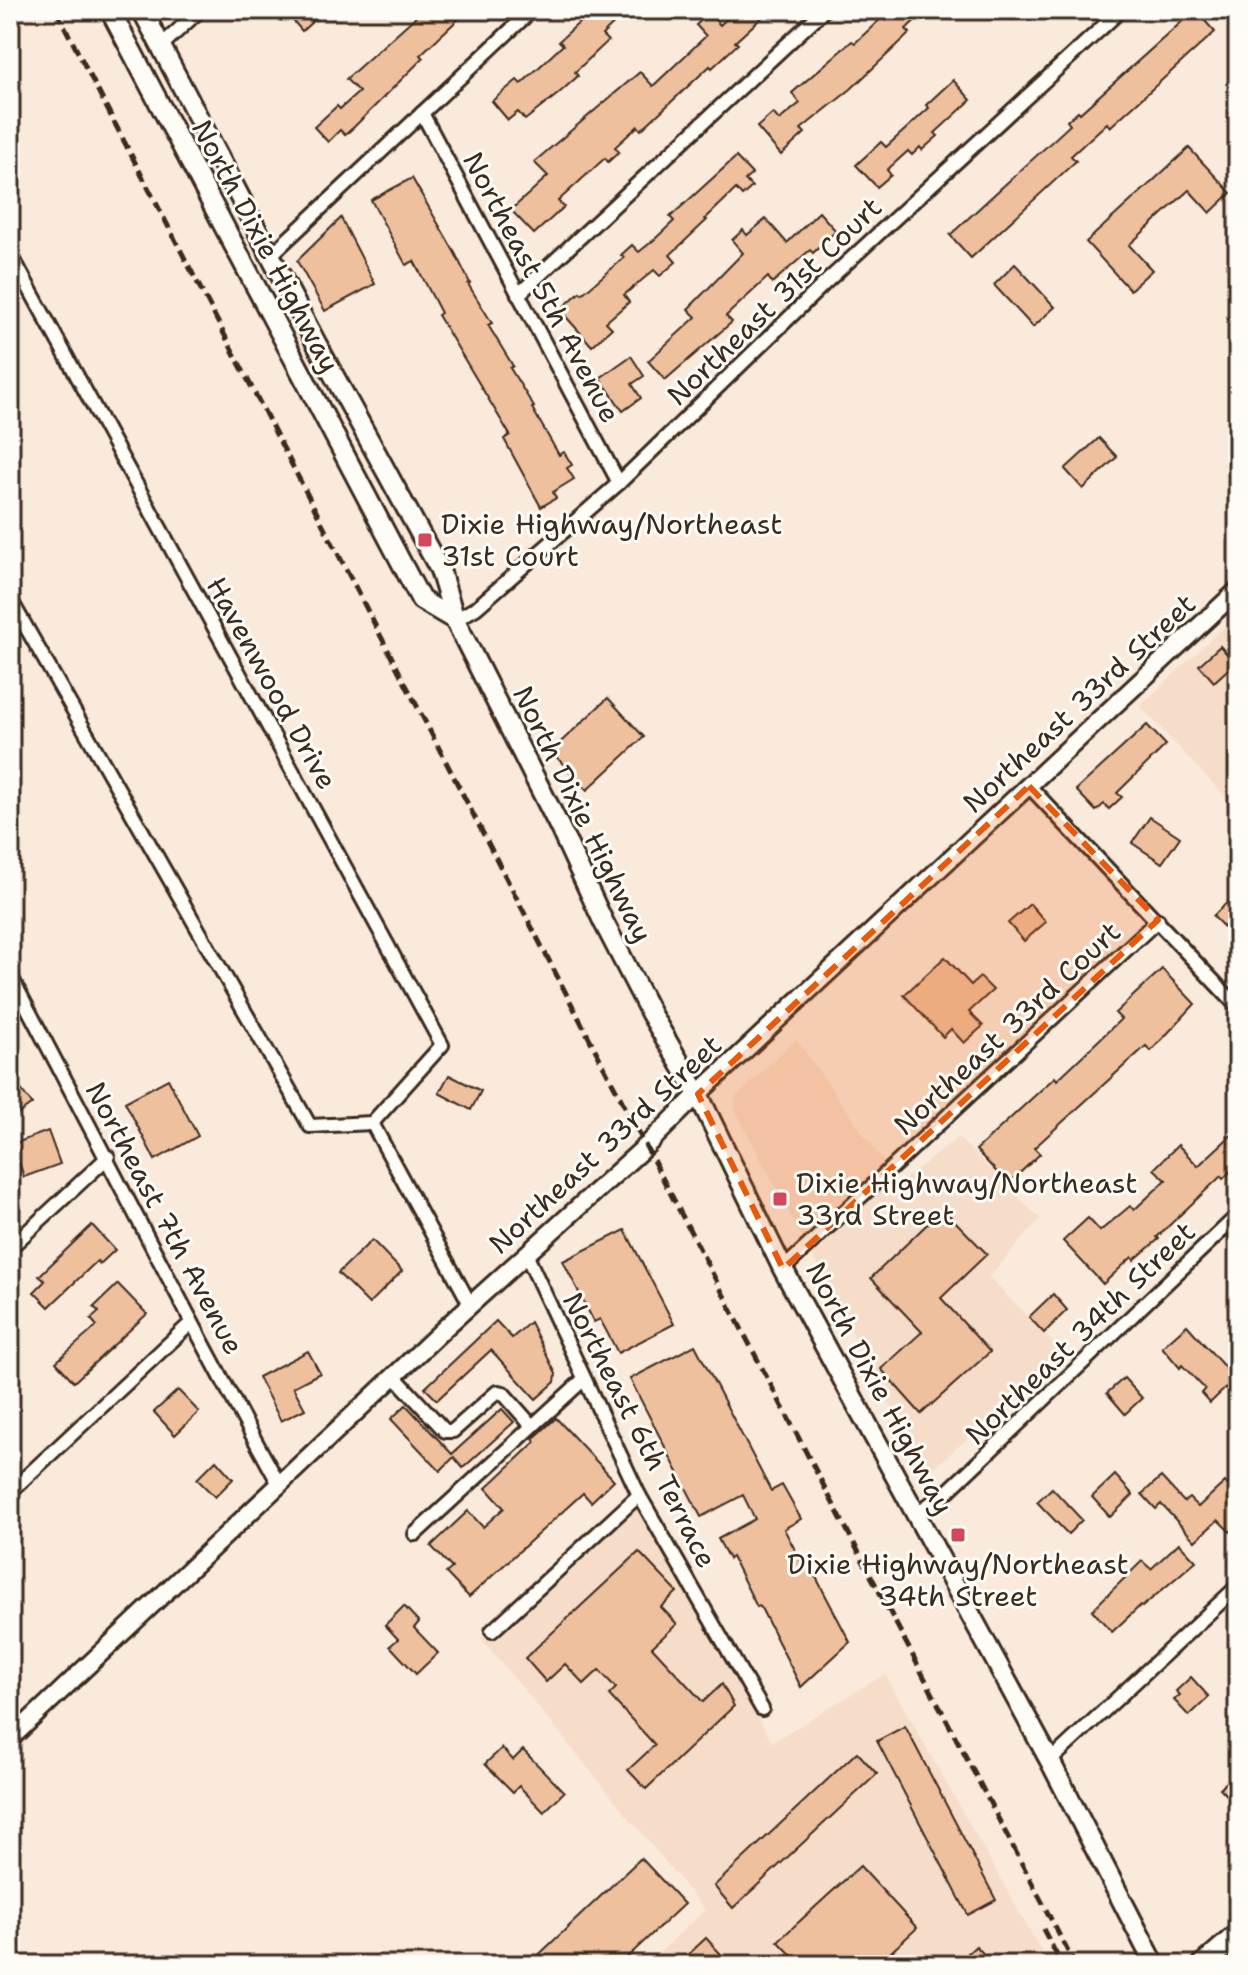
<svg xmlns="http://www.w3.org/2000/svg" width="1248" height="1975" viewBox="0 0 1248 1975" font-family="'Shantell Sans',sans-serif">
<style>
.built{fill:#f6ddc9}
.building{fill:#efc09e;stroke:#3b2a1e;stroke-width:2}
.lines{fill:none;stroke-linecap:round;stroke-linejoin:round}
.minor-casing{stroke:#3b2a1e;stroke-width:18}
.tertiary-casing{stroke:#3b2a1e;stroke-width:22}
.secondary-casing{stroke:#3b2a1e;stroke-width:24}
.primary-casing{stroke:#3b2a1e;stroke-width:26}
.minor{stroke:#fdfcf7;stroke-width:12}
.tertiary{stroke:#fdfcf7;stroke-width:16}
.secondary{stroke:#fdfcf7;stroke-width:18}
.primary{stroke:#fdfcf7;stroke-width:20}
.rail{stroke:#3b2a1e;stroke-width:5;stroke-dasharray:12 6;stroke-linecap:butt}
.marked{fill:#e8590c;fill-opacity:0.2;stroke:#e8590c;stroke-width:6;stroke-dasharray:16 10;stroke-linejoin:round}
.poi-dot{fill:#d1495b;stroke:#fdfcf7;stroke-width:3}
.labels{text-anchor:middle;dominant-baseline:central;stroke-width:6;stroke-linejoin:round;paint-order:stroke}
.street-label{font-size:28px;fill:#3b2a1e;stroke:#fdfcf7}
.poi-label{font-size:28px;fill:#3b2a1e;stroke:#fdfcf7;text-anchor:start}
</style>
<rect width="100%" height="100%" fill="#f9eadc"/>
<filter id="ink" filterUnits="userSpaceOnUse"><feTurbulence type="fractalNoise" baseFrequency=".0125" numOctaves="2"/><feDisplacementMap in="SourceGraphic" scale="16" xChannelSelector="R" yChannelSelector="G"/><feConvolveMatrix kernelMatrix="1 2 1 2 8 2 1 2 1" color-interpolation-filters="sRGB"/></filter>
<g filter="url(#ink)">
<g class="built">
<path d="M1238,614V811L1140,706Z"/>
<path d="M796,1039L899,1184L958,1137L1040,1219L989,1277L1064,1354L927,1474L734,1108L735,1098Z"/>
<path d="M638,1507L772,1742L885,1674L1049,1965H646L705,1910L481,1638Z"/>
</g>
<g class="building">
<path d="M284,10H325L302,31Z"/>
<path d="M423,10H468L420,55L423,58L355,126L345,135L340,130L328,142L314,127L337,106L340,109L359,92L346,79Z"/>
<path d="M593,10H628L602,35L608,41L575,72L578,76L558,94L525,120L518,112L508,120L492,101L517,80L521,84L563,45L559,41Z"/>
<path d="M736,10H770L735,42L738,44L712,68L710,66L641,130L638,126L615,147L619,152L608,162L605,158L558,201L564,207L534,234L511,210L548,176L534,162L640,72L653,86L706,36L696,25L709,13L720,25Z"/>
<path d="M890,10H926L906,29L910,33L851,89L801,129L805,133L781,155L757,127L773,113L779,120L800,103L792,93L852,41L855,43Z"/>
<path d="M1195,10L1215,32L1110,127L1107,123L1071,156L1076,161L971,258L950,235L1070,125L1067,121L1078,111L1080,113Z"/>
<path d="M953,80L971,100L935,133L938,136L922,150L920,147L912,155L908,151L887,170L891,175L877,187L856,165L881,142L886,147L929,108L926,105Z"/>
<path d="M1189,148L1231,193L1210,213L1189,190L1129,245L1152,270L1130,290L1086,242Z"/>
<path d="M736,157L752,174L745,180L752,187L742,196L736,189L705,219L707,220L670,255L676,262L660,276L654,270L624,295L629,302L606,322L612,328L592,346L560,310L580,292L582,294L624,258L621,255L632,245L639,252L655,239L674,221L670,217Z"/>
<path d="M412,178L455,253L470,283L468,284L492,323L488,325L513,366L510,368L534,407L532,408L559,455L564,452L572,465L567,468L574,479L553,492L556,498L541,507L504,439L510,435L438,315L441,313L414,261L406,265L371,200Z"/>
<path d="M819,212L836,231L813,253L810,250L772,283L768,277L726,316L732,322L665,380L648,361L696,317L688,309L743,253L732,240L743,230L747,235L766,219L787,243Z"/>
<path d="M341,218L375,284L325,311L297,261Z"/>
<path d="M1015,264L1055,307L1033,327L994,285Z"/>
<path d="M631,356L644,376L632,384L641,398L623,411L600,378Z"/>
<path d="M1099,438L1117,457L1083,489L1065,469Z"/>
<path d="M1220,646L1235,663L1214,682L1199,665Z"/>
<path d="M608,698L644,737L587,790L551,751Z"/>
<path d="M1147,725L1166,745L1117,793L1122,797L1109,809L1104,804L1096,811L1076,790Z"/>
<path d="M1150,817L1180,837L1162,863L1132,843Z"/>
<path d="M1238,892V942L1213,916Z"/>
<path d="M1030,904L1046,922L1024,941L1008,923Z"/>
<path d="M945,957L971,985L980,977L993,990L969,1012L983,1026L964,1043L951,1029L943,1037L904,995Z"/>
<path d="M1162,969L1195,1004L1151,1051L1146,1046L1034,1148L1040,1154L1008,1184L976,1150L1055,1077L1057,1080L1121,1019L1115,1013Z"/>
<path d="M10,1075L32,1104L10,1120Z"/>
<path d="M449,1075L481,1091L471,1110L439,1093Z"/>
<path d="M168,1079L198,1136L155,1160L125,1102Z"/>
<path d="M1238,1129V1164L1223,1179L1221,1176L1157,1237L1159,1239L1134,1260L1132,1257L1103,1284L1063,1241L1088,1218L1100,1231L1130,1206L1134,1210L1166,1180L1154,1169L1178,1145L1198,1166Z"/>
<path d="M48,1131L60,1164L24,1177L13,1144Z"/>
<path d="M943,1209L987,1254L941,1298L990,1352L921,1414L881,1369L922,1332L871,1278Z"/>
<path d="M92,1225L115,1250L100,1264L97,1261L49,1307L34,1292L45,1281L39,1276Z"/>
<path d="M625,1230L674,1324L618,1353L600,1319L594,1322L563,1261Z"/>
<path d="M372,1240L402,1271L369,1304L338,1273Z"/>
<path d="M118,1284L147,1314L74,1382L56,1362L97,1326L91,1319L99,1312L94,1307Z"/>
<path d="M1053,1294L1067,1310L1044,1333L1029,1317Z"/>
<path d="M496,1321L512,1338L530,1322L556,1374L555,1382L536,1399L491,1350L437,1400L425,1388Z"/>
<path d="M1187,1325L1235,1379L1210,1403L1201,1393L1205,1389L1182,1365L1180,1368L1162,1347Z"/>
<path d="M695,1345L771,1491L782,1485L801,1519L784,1529L802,1563L807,1560L850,1642L801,1687L760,1606L757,1607L732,1557L729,1559L718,1539L755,1519L743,1495L701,1517L630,1379Z"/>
<path d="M308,1351L320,1373L293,1387L305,1409L281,1421L258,1377Z"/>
<path d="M1124,1378L1142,1398L1125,1414L1107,1393Z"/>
<path d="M178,1390L199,1412L175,1435L154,1412Z"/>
<path d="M406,1405L452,1454L502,1409L514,1422L463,1468L454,1457L440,1471L391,1419Z"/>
<path d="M556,1418L614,1480L591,1502L583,1493L469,1597L446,1573L452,1568L431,1546L468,1511L483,1527L504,1508L486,1488L535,1442L533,1439Z"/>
<path d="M216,1460L233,1479L215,1497L197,1479Z"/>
<path d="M1115,1475L1133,1495L1110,1517L1092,1497Z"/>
<path d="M1161,1477L1184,1502L1189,1498L1198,1507L1225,1482L1238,1496V1525L1230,1532L1218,1520L1195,1541L1161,1504L1156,1509L1142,1494Z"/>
<path d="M1052,1488L1082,1520L1068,1534L1037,1502Z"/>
<path d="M1179,1543L1196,1561L1142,1607L1140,1606L1112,1632L1092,1610L1142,1561L1151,1569Z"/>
<path d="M639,1552L677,1592L661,1607L677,1624L652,1647L703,1702L722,1684L734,1706L646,1789L628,1770L655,1745L609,1695L616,1688L599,1670L584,1684L565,1664L546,1682L525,1658Z"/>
<path d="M404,1606L419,1622L414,1628L438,1653L416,1674L390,1646L398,1639L385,1625Z"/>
<path d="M1191,1677L1209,1697L1189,1716L1174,1700L1180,1695L1176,1691Z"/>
<path d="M905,1726L996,1900L968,1915L877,1741Z"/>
<path d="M502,1748L513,1760L523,1750L564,1792L544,1812L519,1786L513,1792L485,1764Z"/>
<path d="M857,1752L877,1774L733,1908L714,1886Z"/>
<path d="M1238,1771V1807L1220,1788Z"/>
<path d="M641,1858L684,1904L619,1965H528Z"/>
<path d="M860,1866L917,1928L877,1965H801L778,1941Z"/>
<path d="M706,1938L731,1965H677Z"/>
<path d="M976,1946L994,1965H955Z"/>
</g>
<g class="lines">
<defs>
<g id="minor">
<path d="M161,46L200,10"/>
<path d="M422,113L619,483"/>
<path d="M10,253L442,1045L372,1123L310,1126L10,599"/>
<path d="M270,256L532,10"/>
<path d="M518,295L824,10"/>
<path d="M455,620L476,608L619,483L826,282L1121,10"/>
<path d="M1029,786L1238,1007"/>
<path d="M10,975C100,1144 186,1316 279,1484"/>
<path d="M372,1123L470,1304"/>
<path d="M10,1248L108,1157"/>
<path d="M526,1254L639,1495L762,1709"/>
<path d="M783,1269L1158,920"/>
<path d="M394,1376L445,1431H453L497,1392L503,1393L532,1426"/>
<path d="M10,1492L191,1323"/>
<path d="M916,1514L947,1492L1238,1215"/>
<path d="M415,1534L584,1379"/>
<path d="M492,1631L639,1495"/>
<path d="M1050,1761L1238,1586"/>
</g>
<path id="tertiary" d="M10,1739L447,1326L646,1146L698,1094L1238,590"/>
<g id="secondary">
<path d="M110,10L421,600L455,620"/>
<path d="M142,10L315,341L440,570L455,620L559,826L603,921L651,1014L698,1094L783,1269L1050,1761L1155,1965"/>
</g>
<path id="primary" d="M1203,1965L1238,1934"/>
</defs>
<use href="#minor" class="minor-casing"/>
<use href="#tertiary" class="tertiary-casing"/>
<use href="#secondary" class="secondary-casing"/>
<use href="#primary" class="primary-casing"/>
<use href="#minor" class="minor"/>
<use href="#tertiary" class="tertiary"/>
<use href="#secondary" class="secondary"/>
<use href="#primary" class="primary"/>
<g class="rail">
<path d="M56,10L611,1080L1075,1965"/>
<path d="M1043,1929L1062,1965"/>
</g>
</g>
</g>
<path class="marked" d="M1029,786L1158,920L783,1269L698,1094Z"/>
<g class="poi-dot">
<rect x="417" y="532" width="16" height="16" rx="4"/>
<rect x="772" y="1191" width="16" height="16" rx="4"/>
<rect x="950" y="1527" width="16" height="16" rx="4"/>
</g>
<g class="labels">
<g class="street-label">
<text transform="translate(266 246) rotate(62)">North Dixie Highway</text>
<text transform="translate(542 287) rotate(62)">Northeast 5th Avenue</text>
<text transform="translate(774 301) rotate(-44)">Northeast 31st Court</text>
<text transform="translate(272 683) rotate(61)">Havenwood Drive</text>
<text transform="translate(1079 703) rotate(-43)">Northeast 33rd Street</text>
<text transform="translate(583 814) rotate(64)">North Dixie Highway</text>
<text transform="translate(1007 1028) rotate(-43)">Northeast 33rd Court</text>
<text transform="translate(605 1144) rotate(-43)">Northeast 33rd Street</text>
<text transform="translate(165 1218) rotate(62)">Northeast 7th Avenue</text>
<text transform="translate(1080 1333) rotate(-44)">Northeast 34th Street</text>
<text transform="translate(880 1388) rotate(62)">North Dixie Highway</text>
<text transform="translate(640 1430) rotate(63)">Northeast 6th Terrace</text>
</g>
<g class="poi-label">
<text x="441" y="524">Dixie Highway/Northeast<tspan x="441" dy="32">31st Court</tspan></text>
<text x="796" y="1183">Dixie Highway/Northeast<tspan x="796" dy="32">33rd Street</tspan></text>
<text x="958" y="1564" text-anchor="middle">Dixie Highway/Northeast<tspan x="958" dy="32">34th Street</tspan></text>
</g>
</g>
<rect width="1248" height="1975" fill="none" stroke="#fdfcf7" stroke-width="40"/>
<rect x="20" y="20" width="1208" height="1935" fill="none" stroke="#3b2a1e" stroke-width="3" filter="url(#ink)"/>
</svg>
